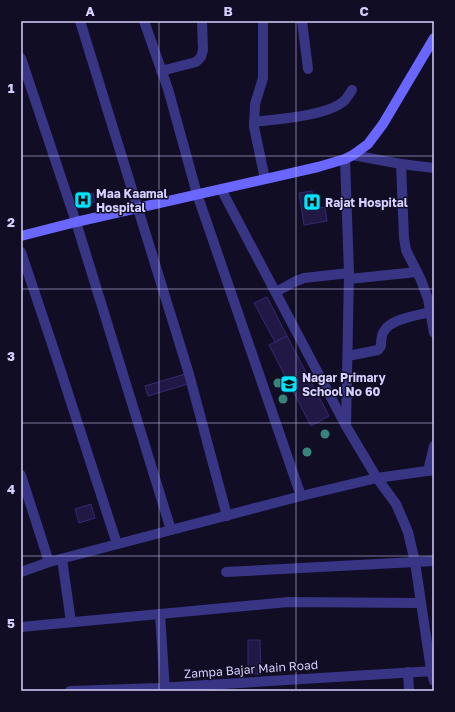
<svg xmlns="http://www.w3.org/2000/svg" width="455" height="712" viewBox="0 0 455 712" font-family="'Golos Text',sans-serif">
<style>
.building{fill:#211846;stroke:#372973}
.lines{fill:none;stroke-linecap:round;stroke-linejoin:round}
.minor{stroke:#383585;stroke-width:10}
.tertiary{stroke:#383585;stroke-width:10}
.secondary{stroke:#6967ff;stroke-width:10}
.tree{fill:#36847a}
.grid{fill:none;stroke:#d5d0ff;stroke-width:1;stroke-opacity:0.55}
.labels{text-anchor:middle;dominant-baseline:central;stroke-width:3;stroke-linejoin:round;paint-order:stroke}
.poi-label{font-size:12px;font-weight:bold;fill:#d5d0ff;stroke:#110d24;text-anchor:start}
.street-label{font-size:12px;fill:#d5d0ff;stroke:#110d24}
.neatline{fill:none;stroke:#d5d0ff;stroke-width:1.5}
.grid-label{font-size:13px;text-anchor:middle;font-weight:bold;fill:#d5d0ff}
</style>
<rect width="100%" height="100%" fill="#110d24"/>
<g class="building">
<path d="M312,191L314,204L319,203L320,208L325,207L327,221L304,225L299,193Z"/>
<path d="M93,193L95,202L78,205L76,197Z"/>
<path d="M267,297L287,336L275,342L254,303Z"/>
<path d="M287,336L329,416L311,426L269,345Z"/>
<path d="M185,374L188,384L148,396L145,386Z"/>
<path d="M91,504L95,518L79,523L75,509Z"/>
<path d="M248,640H260L261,674H248Z"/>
</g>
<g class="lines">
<g class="minor">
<path d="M80,21L189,374L227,516"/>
<path d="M263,21V78L255,104L254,127L265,179"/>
<path d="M302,21L308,69"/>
<path d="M21,58L76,222L171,530"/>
<path d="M161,71L196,62L201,57L203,50L202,21"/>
<path d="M254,122C277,119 329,116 345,100C347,98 350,93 352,90"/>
<path d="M353,155L401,164L434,168"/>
<path d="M345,159L349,273L346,426"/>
<path d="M401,164L404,238L406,250L421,280L428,299L434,333"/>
<path d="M197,194L301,496"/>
<path d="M21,252L54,350L117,544"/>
<path d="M349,279L417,272"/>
<path d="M276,292L294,282L304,278L349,273"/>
<path d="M348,356L378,350L381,346C381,342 381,335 384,331C391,319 418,315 430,312"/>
<path d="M428,471L434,446"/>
<path d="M21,475L49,562"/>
<path d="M62,559L71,622"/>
<path d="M226,572L434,561"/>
<path d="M160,614L165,691"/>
<path d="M21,627L288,602L420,603"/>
<path d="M70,691L158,688L434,671"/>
</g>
<g class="tertiary">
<path d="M144,21L168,89L197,194"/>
<path d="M221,189L346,426L377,478L396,504L403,520L408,532L415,562L431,670L434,681"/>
<path d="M21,572L49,562L301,496L377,478L434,470"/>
<path d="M408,672L409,691"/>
</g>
<path class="secondary" d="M21,236L76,222L318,167L345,159L353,155L368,144L383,124L434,38"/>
</g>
<g class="tree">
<circle cx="278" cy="383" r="4.5"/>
<circle cx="283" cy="399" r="4.5"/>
<circle cx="325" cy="434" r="4.5"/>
<circle cx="307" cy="452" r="4.5"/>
</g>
<path class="grid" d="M159,21V691M296,21V691M21,156H434M21,289H434M21,423H434M21,556H434"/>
<defs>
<symbol id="hospital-square" viewBox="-11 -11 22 22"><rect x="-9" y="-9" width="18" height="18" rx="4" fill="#00e3fb" stroke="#110d24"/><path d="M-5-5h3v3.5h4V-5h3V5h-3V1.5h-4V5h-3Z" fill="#111"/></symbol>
<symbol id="school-square" viewBox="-11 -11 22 22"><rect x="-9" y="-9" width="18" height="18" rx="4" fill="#00e3fb" stroke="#110d24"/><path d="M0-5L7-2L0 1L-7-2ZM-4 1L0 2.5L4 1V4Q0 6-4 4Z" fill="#111"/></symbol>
</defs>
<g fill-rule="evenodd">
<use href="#hospital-square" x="73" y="190" width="20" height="20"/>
<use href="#hospital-square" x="302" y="192" width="20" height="20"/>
<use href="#school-square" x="279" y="374" width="20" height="20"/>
</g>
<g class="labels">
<g class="poi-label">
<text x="96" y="193">Maa Kaamal<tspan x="96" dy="14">Hospital</tspan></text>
<text x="325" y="202">Rajat Hospital</text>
<text x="302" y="377">Nagar Primary<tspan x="302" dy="14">School No 60</tspan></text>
</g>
<g class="street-label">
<text transform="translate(251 669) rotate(-4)">Zampa Bajar Main Road</text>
</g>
</g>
<rect width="455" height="712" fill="none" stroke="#110d24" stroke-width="44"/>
<rect x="22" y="22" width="411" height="668" class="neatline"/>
<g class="grid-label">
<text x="90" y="16">A</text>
<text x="228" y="16">B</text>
<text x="364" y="16">C</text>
<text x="11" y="93">1</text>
<text x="11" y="227">2</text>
<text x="11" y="361">3</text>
<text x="11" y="494">4</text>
<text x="11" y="628">5</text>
</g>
</svg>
